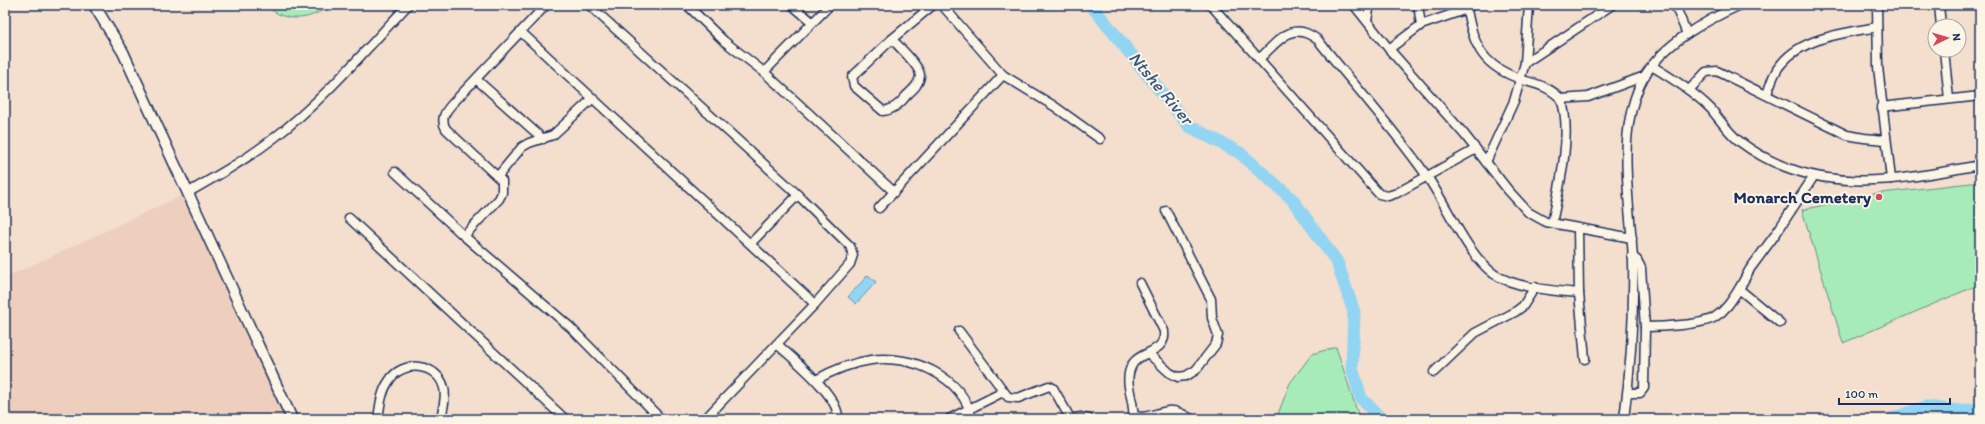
<svg xmlns="http://www.w3.org/2000/svg" width="1985" height="424" viewBox="0 0 1985 424" font-family="Itim,sans-serif">
<style>
.built{fill:#eecebc}
.green{fill:#a7ecb8;stroke:#618e8b}
.water{fill:#92d5f3;stroke:#6293b7}
.lines{fill:none;stroke-linecap:round;stroke-linejoin:round}
.river{stroke:#92d5f3;stroke-width:13}
.minor-casing{stroke:#1b2f5e;stroke-width:11}
.major-casing{stroke:#1b2f5e;stroke-width:13}
.minor{stroke:#fcf5e5;stroke-width:8}
.major{stroke:#fcf5e5;stroke-width:10}
.poi-dot{fill:#d1495b;stroke:#fcf5e5;stroke-width:1.5}
.labels{text-anchor:middle;dominant-baseline:central;stroke-width:4;stroke-linejoin:round;paint-order:stroke}
.poi-label{font-size:17px;font-weight:bold;fill:#1b2f5e;stroke:#fcf5e5;text-anchor:end}
.water-label{font-size:18px;font-style:italic;fill:#395883;stroke:#fcf5e5}
</style>
<rect width="100%" height="100%" fill="#f4decd"/>
<filter id="ink" filterUnits="userSpaceOnUse"><feTurbulence type="fractalNoise" baseFrequency=".025" numOctaves="2"/><feDisplacementMap in="SourceGraphic" scale="8" xChannelSelector="R" yChannelSelector="G"/><feConvolveMatrix kernelMatrix="1 2 1 2 8 2 1 2 1" color-interpolation-filters="sRGB"/></filter>
<g filter="url(#ink)">
<path class="built" d="M187,193L292,419H5V278Z"/>
<g class="green">
<path d="M266,5H330C310,21 285,24 266,5Z"/>
<path d="M1980,182V284L1843,343L1802,210L1872,194Z"/>
<path d="M1336,347L1358,414L1364,419H1276L1290,383L1312,354Z"/>
</g>
<path class="water" d="M868,275L876,282L856,304L848,297Z"/>
<g class="lines">
<g class="river">
<path d="M1091,5L1189,126L1240,153L1292,199L1337,262L1354,312L1352,368L1361,398L1381,419"/>
<path d="M1892,419L1926,407L1958,411L1980,409"/>
</g>
<defs>
<g id="minor">
<path d="M589,5L798,195L850,246L853,255L850,264L815,304L705,419"/>
<path d="M687,5L724,41L764,72L894,192"/>
<path d="M792,5L812,22"/>
<path d="M942,5L1003,75L1054,106L1100,139"/>
<path d="M1211,5L1379,194L1388,196L1397,193L1476,149"/>
<path d="M1354,5L1389,49L1464,134L1508,190L1528,212L1546,222L1632,238"/>
<path d="M1418,5L1421,25"/>
<path d="M1466,5C1474,48 1482,67 1526,81C1540,85 1551,88 1561,99C1573,132 1559,189 1552,223"/>
<path d="M1675,5L1687,34"/>
<path d="M1877,5L1878,67L1891,179"/>
<path d="M1939,5L1941,26"/>
<path d="M1367,20L1370,5"/>
<path d="M521,32L815,304"/>
<path d="M892,39C898,46 921,67 920,76C919,85 912,90 906,96C900,104 893,110 883,111L854,86L852,77L892,39L933,5"/>
<path d="M1389,49L1421,25L1467,9L1472,5"/>
<path d="M1944,50L1949,99"/>
<path d="M1259,59C1279,41 1291,19 1318,40C1354,85 1393,128 1426,175C1446,203 1466,254 1494,274C1515,288 1555,291 1579,293"/>
<path d="M1525,63L1612,5"/>
<path d="M1652,66C1673,79 1694,92 1711,109C1720,120 1728,132 1739,141C1814,198 1895,181 1980,165"/>
<path d="M764,72L830,5"/>
<path d="M477,80L543,139"/>
<path d="M1689,90L1706,72L1717,71L1847,135L1864,138L1885,140"/>
<path d="M1767,94C1771,83 1774,71 1782,63C1803,37 1846,33 1877,27"/>
<path d="M1561,99L1588,97L1645,76"/>
<path d="M1881,107L1980,96"/>
<path d="M1486,162L1514,101L1525,63L1529,5"/>
<path d="M395,172L464,236L570,327L661,419"/>
<path d="M498,176L522,147L529,143L553,135L592,99"/>
<path d="M187,193C217,176 247,159 274,138C324,100 365,50 408,5"/>
<path d="M879,208L1003,75"/>
<path d="M349,218L565,419"/>
<path d="M1578,228L1579,293L1585,359"/>
<path d="M464,236L499,199L502,193V181L446,129C440,119 445,112 452,104L546,5"/>
<path d="M751,243L798,195"/>
<path d="M1632,256L1637,260L1641,268L1645,327"/>
<path d="M1780,323L1739,289L1750,269L1775,235L1814,176"/>
<path d="M959,331L1008,397L1018,398L1049,386L1053,388L1070,418"/>
<path d="M777,344C793,359 840,396 838,419"/>
<path d="M1149,354L1170,373L1178,377L1186,376L1196,370L1216,344L1218,335L1212,318L1211,299L1166,211"/>
<path d="M1434,372L1475,333L1515,312L1523,306L1535,287"/>
<path d="M816,380C833,370 851,363 871,360C911,354 963,376 972,419"/>
<path d="M1628,393H1640L1644,388L1645,327C1661,327 1703,325 1715,317C1726,310 1732,300 1739,289"/>
<path d="M1134,416C1147,419 1155,413 1168,411C1175,410 1185,415 1191,419"/>
<path d="M378,419C380,406 381,392 389,381C402,359 438,363 444,388C447,398 442,410 441,419"/>
<path d="M949,419L1003,392"/>
<path d="M1068,419L1081,417L1089,419"/>
<path d="M1133,419C1136,402 1123,384 1131,367C1138,350 1167,354 1164,331L1140,283"/>
<path d="M1624,419C1631,367 1634,314 1633,262C1631,202 1614,132 1644,77C1664,43 1705,21 1740,5"/>
</g>
<path id="major" d="M94,5L123,52L292,419"/>
</defs>
<use href="#minor" class="minor-casing"/>
<use href="#major" class="major-casing"/>
<use href="#minor" class="minor"/>
<use href="#major" class="major"/>
</g>
</g>
<circle class="poi-dot" cx="1879" cy="197" r="4"/>
<g class="labels">
<g class="poi-label">
<text x="1871" y="197">Monarch Cemetery</text>
</g>
<g class="water-label">
<text transform="translate(1161 88) rotate(50)">Ntshe River</text>
</g>
</g>
<rect width="1985" height="424" fill="none" stroke="#fcf5e5" stroke-width="20"/>
<rect x="10" y="10" width="1965" height="404" fill="none" stroke="#1b2f5e" stroke-width="1.5" filter="url(#ink)"/>
<g transform="translate(1947 38) rotate(85)"><circle r="19" fill="#fcf5e5" stroke="#a2a6af"/>
<path d="M0-3L7 15L0 10L-7 15Z" fill="#d1495b"/>
<text y="-6" font-size="11" font-weight="bold" text-anchor="middle" fill="#1b2f5e">N</text>
</g>
<path d="M1839 398v6h111v-6" fill="none" stroke="#1b2f5e" stroke-width="2"/>
<text x="1845" y="398" font-size="12" fill="#1b2f5e" stroke="#fcf5e5" stroke-width="3" paint-order="stroke">100 m</text>
</svg>
